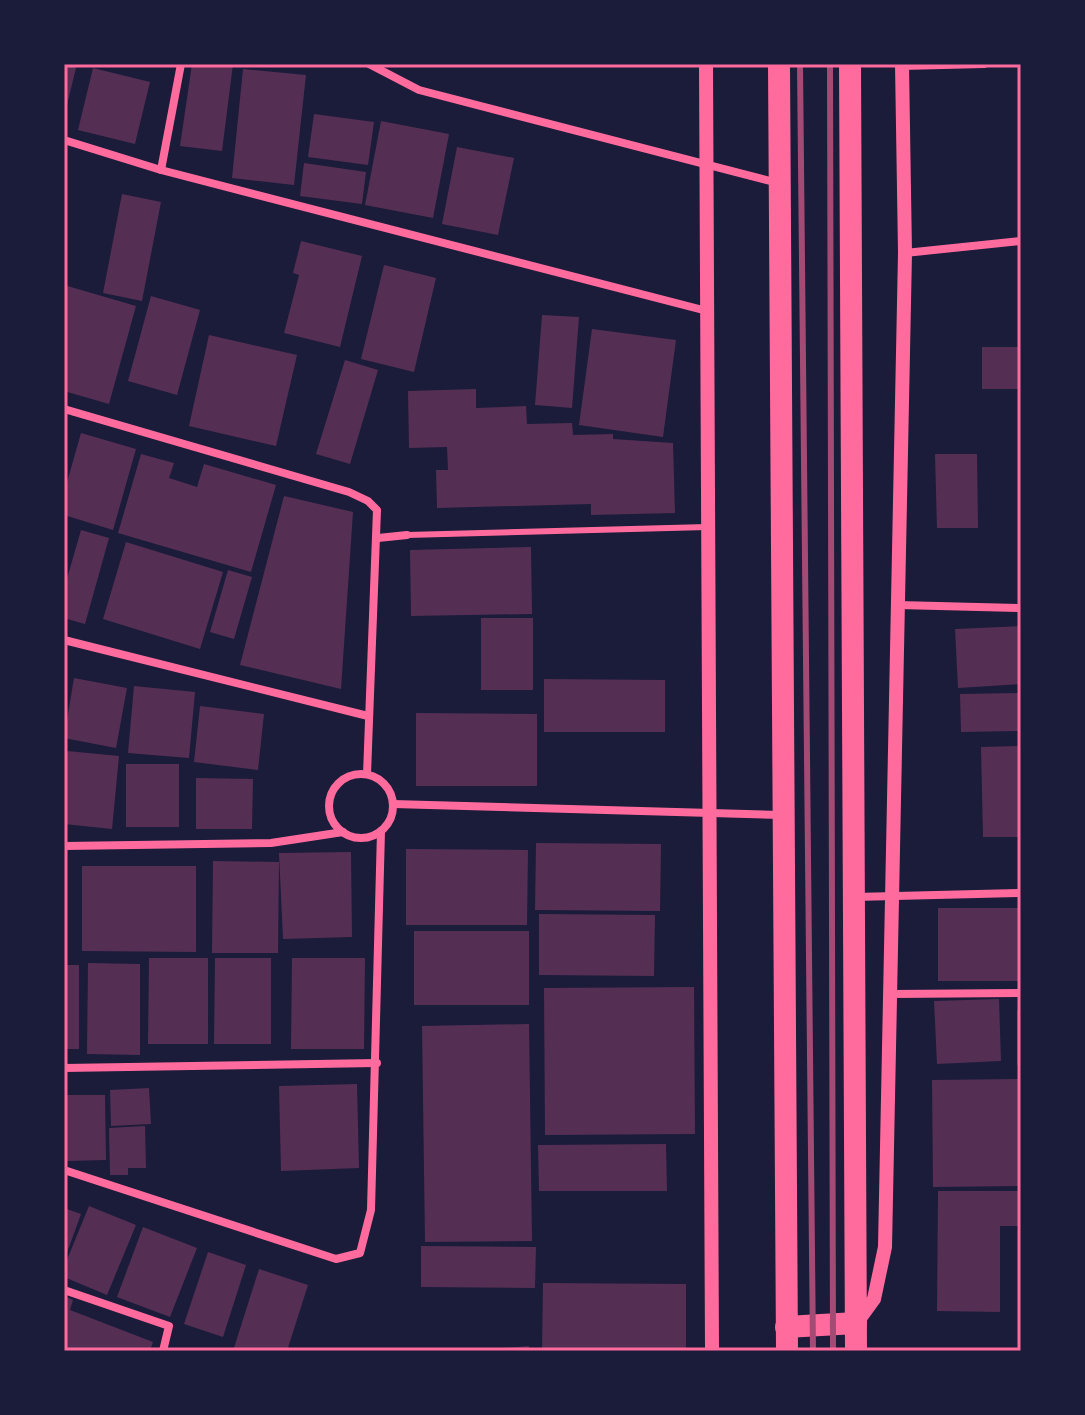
<svg xmlns="http://www.w3.org/2000/svg" width="1085" height="1415" viewBox="0 0 1085 1415" font-family="Ubuntu,sans-serif">
<style>
.building{fill:#542f53}
.lines{fill:none;stroke-linecap:round;stroke-linejoin:round}
.service{stroke:#ff6b9d;stroke-width:6}
.minor{stroke:#ff6b9d;stroke-width:8}
.tertiary{stroke:#ff6b9d;stroke-width:14}
.trunk{stroke:#ff6b9d;stroke-width:22}
.rail{stroke:#a44b75;stroke-width:6}
.neatline{fill:none;stroke:#ff6b9d;stroke-width:3}
</style>
<rect width="100%" height="100%" fill="#1b1b3a"/>
<g class="building">
<path d="M64,64H77L65,113H64Z"/>
<path d="M192,64H233L222,151L180,146Z"/>
<path d="M93,68L150,82L135,144L78,130Z"/>
<path d="M243,69L306,75L294,185L232,178Z"/>
<path d="M314,114L374,122L368,165L308,157Z"/>
<path d="M381,121L449,134L433,218L365,205Z"/>
<path d="M457,147L514,158L498,235L442,224Z"/>
<path d="M304,163L366,172L362,204L300,196Z"/>
<path d="M122,194L161,202L142,301L103,293Z"/>
<path d="M301,241L362,256L340,347L284,333L299,275L293,273Z"/>
<path d="M384,265L436,278L414,372L361,359Z"/>
<path d="M64,285L136,306L109,404L64,391Z"/>
<path d="M151,296L200,310L177,395L128,381Z"/>
<path d="M542,315L579,317L572,408L535,405Z"/>
<path d="M592,329L676,340L663,437L579,425Z"/>
<path d="M209,335L297,355L276,446L189,426Z"/>
<rect x="982" y="347" width="39" height="42"/>
<path d="M345,360L378,370L350,464L316,454Z"/>
<path d="M476,389V408L526,406L527,424L572,423L573,435L613,434V439L673,443L675,513L591,515V504L437,508L436,470H448L447,447L409,448L408,391Z"/>
<path d="M81,433L136,449L113,530L64,515V493Z"/>
<path d="M141,454L174,463L169,478L197,487L204,464L276,485L251,572L118,533Z"/>
<path d="M935,454H977L978,528H937Z"/>
<path d="M284,496L353,512L341,689L240,665Z"/>
<path d="M81,530L109,538L85,624L64,618V589Z"/>
<path d="M126,542L223,572L200,649L103,619Z"/>
<path d="M531,547L532,614L411,616L410,550Z"/>
<path d="M228,570L252,577L234,639L210,632Z"/>
<rect x="481" y="618" width="52" height="72"/>
<path d="M1021,626V684L958,688L955,629Z"/>
<path d="M74,678L127,688L116,748L64,738Z"/>
<path d="M544,679L665,680V732H544Z"/>
<path d="M134,686L195,692L189,758L128,753Z"/>
<path d="M1021,693V731L961,732L960,694Z"/>
<path d="M200,706L264,714L258,770L194,762Z"/>
<path d="M416,713L537,714V786H416Z"/>
<path d="M1021,746V837H983L981,747Z"/>
<path d="M67,751L119,756L112,829L64,824Z"/>
<rect x="126" y="764" width="53" height="63"/>
<path d="M196,778L253,779L252,829H196Z"/>
<path d="M536,843L661,844L660,911L535,910Z"/>
<path d="M406,849L528,850L527,925H406Z"/>
<path d="M351,852L352,937L283,939L279,853Z"/>
<path d="M213,861L279,862L278,953H212Z"/>
<path d="M82,866H196V952L82,951Z"/>
<rect x="938" y="908" width="83" height="73"/>
<path d="M539,914L655,915L654,976L539,975Z"/>
<rect x="414" y="931" width="115" height="74"/>
<path d="M149,958H208V1044H148Z"/>
<path d="M215,958H271V1044H214Z"/>
<path d="M292,958H365L364,1049H291Z"/>
<path d="M88,963L140,964V1055L87,1054Z"/>
<rect x="64" y="965" width="15" height="84"/>
<path d="M694,987L695,1134L545,1135L544,988Z"/>
<path d="M999,999L1001,1061L937,1064L934,1001Z"/>
<path d="M1017,1010H1021V1064L1017,1065Z"/>
<path d="M529,1024L532,1241L425,1242L422,1026Z"/>
<path d="M1021,1079V1186L933,1187L932,1080Z"/>
<path d="M357,1084L359,1168L281,1171L279,1086Z"/>
<path d="M149,1088L151,1124L111,1126L110,1090Z"/>
<path d="M66,1095H105L106,1160L67,1161Z"/>
<path d="M145,1126L146,1168H128V1175H110L109,1128Z"/>
<path d="M666,1144L667,1191H539L538,1145Z"/>
<path d="M938,1191H1021V1226H1000V1312L937,1311Z"/>
<path d="M89,1206L136,1225L107,1295L64,1277V1267Z"/>
<path d="M64,1208L81,1214L64,1261Z"/>
<path d="M143,1227L197,1248L170,1317L117,1297Z"/>
<path d="M421,1246L536,1247L535,1288L421,1287Z"/>
<path d="M208,1252L246,1265L223,1337L184,1324Z"/>
<path d="M259,1269L308,1285L287,1351H233Z"/>
<path d="M543,1283L686,1284V1351H542Z"/>
<path d="M64,1296L73,1300L70,1310L153,1342L150,1351H64Z"/>
<path d="M529,1346V1351H491V1349Z"/>
</g>
<g class="lines">
<path class="service" d="M407,535L707,527"/>
<g class="minor">
<path d="M369,64L419,90L778,183"/>
<path d="M902,66L984,64"/>
<path d="M64,140L161,170L707,311"/>
<path d="M161,170L181,64"/>
<path d="M905,253L1021,241"/>
<path d="M64,409L349,492L368,501L377,510L367,774"/>
<path d="M378,538L407,535"/>
<path d="M898,605L1021,608"/>
<path d="M64,640L368,716"/>
<circle cx="361" cy="806" r="32"/>
<path d="M393,804L781,815"/>
<path d="M64,846L271,843L343,832"/>
<path d="M854,897L1021,893"/>
<path d="M892,994L1021,993"/>
<path d="M64,1068L377,1063"/>
<path d="M64,1170L336,1259L360,1253L371,1210L381,831"/>
<path d="M64,1290L169,1326L163,1351"/>
</g>
<g class="tertiary">
<path d="M706,64L712,1351"/>
<path d="M858,1321L874,1299L885,1247L905,253L902,64"/>
</g>
<g class="trunk">
<path d="M779,64L787,1351"/>
<path d="M850,64L856,1351"/>
<path d="M786,1327L856,1323"/>
</g>
<g class="rail">
<path d="M800,64L813,1351"/>
<path d="M830,64L833,1351"/>
</g>
</g>
<rect width="1085" height="1415" fill="none" stroke="#1b1b3a" stroke-width="132"/>
<rect x="66" y="66" width="953" height="1283" class="neatline"/>
</svg>
